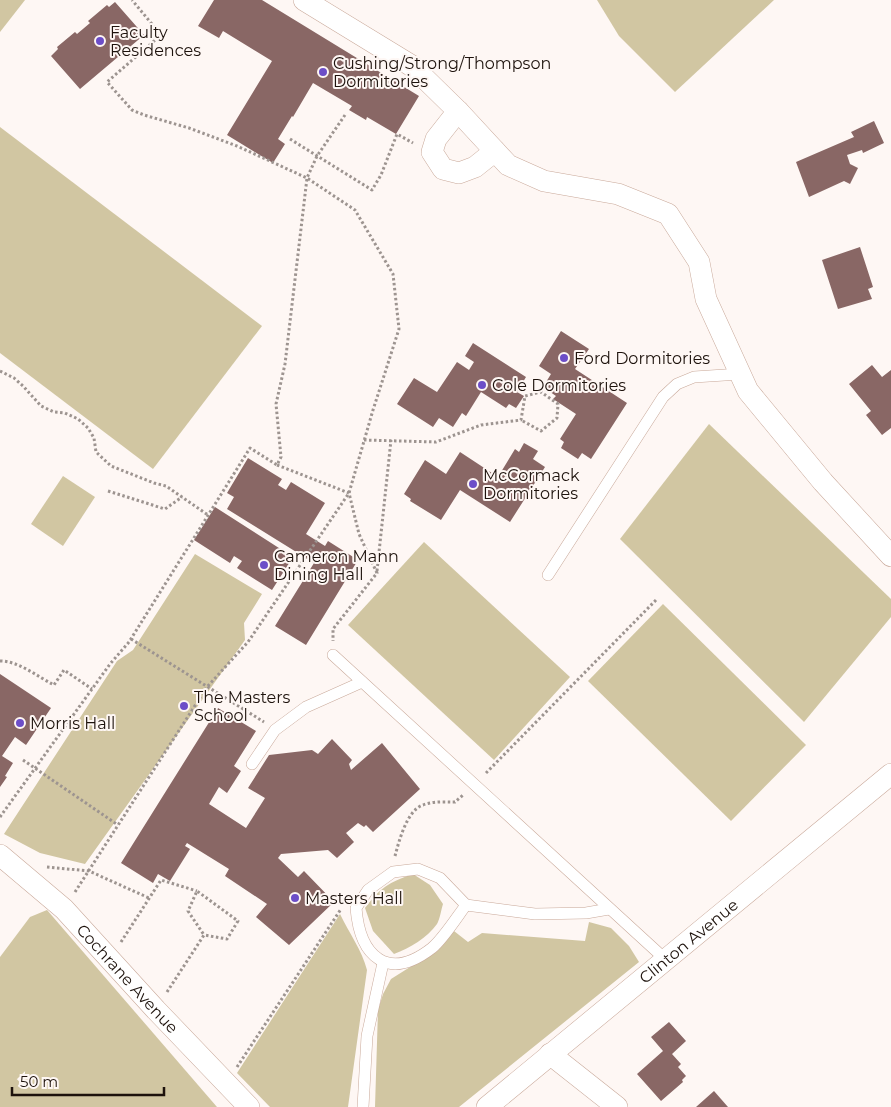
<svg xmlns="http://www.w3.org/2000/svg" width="891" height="1107" viewBox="0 0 891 1107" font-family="Montserrat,sans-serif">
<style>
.green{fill:#d1c6a2}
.building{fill:#896765}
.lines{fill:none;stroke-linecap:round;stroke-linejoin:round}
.lane-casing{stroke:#c9a99a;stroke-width:12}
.street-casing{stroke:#c9a99a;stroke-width:22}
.path{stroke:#9d9490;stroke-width:3;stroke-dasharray:2.5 2.5;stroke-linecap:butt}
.lane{stroke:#fff;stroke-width:11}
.street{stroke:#fff;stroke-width:21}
.poi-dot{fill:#6c4ec8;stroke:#fef7f4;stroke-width:2}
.labels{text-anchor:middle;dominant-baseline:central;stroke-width:4;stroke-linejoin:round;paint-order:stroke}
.poi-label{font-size:16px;fill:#1d120c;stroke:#fef7f4;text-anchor:start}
.street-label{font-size:16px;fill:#1d120c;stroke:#fef7f4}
</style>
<rect width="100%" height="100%" fill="#fef7f4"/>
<g class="green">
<path d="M0,0H25L0,32Z"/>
<path d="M597,0H774L675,92L619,36Z"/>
<path d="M0,127L262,326L153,469L0,353Z"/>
<path d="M709,424L891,599V617L804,722L620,539Z"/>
<path d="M63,476L95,497L63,546L31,524Z"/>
<path d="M424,542L570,677L494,760L348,625Z"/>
<path d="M195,554L262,594L244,623L245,640L85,864L40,853L4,834L117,661L133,650Z"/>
<path d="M663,604L806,745L731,821L588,681Z"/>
<path d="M413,874L430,885L443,904C441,910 440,919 437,924C427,938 410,948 394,954L373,931L365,908C380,888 389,882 413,874Z"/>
<path d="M47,910L217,1107H0V957L30,917Z"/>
<path d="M340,914C349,933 362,950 367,970L348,1107H270L237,1073Z"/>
<path d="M589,922L611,928L629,946L639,962L459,1107H375L378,1010L383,994L391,979L426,957L454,931L468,942L482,933L585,941Z"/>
</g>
<g class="building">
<path d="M214,0H262L419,96L396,134L367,117L366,120L349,110L352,106L313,83L293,117L292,116L278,139L285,144L273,163L227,135L272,61L223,31L219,38L198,26Z"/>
<path d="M115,2L144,35L80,89L51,56L58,49L57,47L75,32L77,34L90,23L88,21L107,5L109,7Z"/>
<path d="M874,121L884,143L863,153L862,150L847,155L850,164L858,168L850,184L844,181L809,197L796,162L854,137L851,132Z"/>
<path d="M860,247L873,287L868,289L872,299L838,309L822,260Z"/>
<path d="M561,331L589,349L575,369L627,403L591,459L582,453L578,459L561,448L564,442L560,439L576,414L553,399L556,396L543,387L551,374L539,366Z"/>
<path d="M473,343L526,377L517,392L524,396L516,408L509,404L506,408L481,392L466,416L462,413L453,427L439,418L433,427L397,404L414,378L437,392L457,362L469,370L474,362L465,356Z"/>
<path d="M872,365L882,377L891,370V428L882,435L866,415L871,411L849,384Z"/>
<path d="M524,443L538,451L533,459L545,467L510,522L460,490L441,520L410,501L411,499L404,494L425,460L446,474L460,452L498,477L515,449L519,452Z"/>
<path d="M248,458L282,479L278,485L286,490L291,482L325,503L306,534L325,546L328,541L358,560L306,645L275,626L314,563L227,509L234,497L227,493Z"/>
<path d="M215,507L293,557L272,590L237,568L242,561L234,556L230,563L194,540Z"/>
<path d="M0,674L51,708L26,745L15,737L2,756L13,763L5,776L7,777L0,787Z"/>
<path d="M218,708L256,731L234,766L241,771L227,793L219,787L209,804L246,828L265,798L248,788L269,755L312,750L318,754L332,739L352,760L349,764L351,770L382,743L420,789L373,832L366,825L364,827L358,823L346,833L354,842L337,858L328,850L281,854L278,858L298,877L304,871L334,902L289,945L256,917L267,904L225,876L229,869L187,843L185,846L190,849L170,881L158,874L153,883L121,863Z"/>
<path d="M669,1022L686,1041L672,1054L681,1064L678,1067L686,1076L682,1080L683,1082L661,1101L637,1074L663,1051L651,1037Z"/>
<path d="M714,1091L728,1107H696Z"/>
</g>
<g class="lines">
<defs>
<g id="lane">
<path d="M548,575L663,397L677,384L694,377L740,374"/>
<path d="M333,655L665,959"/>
<path d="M252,764L275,730L306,707L362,682"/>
<path d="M418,869L440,878L466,905C457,917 443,939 432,948C388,982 360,957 356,908L368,890L393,872Z"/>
<path d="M466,905L535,914L586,913L609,909"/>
<path d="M363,1107L367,1036L383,963"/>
</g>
<g id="street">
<path d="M304,0L412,66L458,111L508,165L544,181L618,194L668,214L699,262L706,299L748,391L823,482L891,556"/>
<path d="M458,111L436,139L432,152L443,169L459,173L475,167L495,151"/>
<path id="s1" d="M0,855L64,909L156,1010L249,1107"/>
<path d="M550,1054L617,1107"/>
<path id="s2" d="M487,1107L891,774"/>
</g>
</defs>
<use href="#lane" class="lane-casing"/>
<use href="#street" class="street-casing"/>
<g class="path">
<path d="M290,139L372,190L381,175L397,134L413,143"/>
<path d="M0,371L14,378L23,386L41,406L54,412L65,413L78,419L88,428L94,438L96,452L111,466L154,483L166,486L208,515"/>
<path d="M364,440L436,442L481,425L521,420L525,396L541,392L558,404L557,418L541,431L521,420"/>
<path d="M277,465L349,493L359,534L377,573L333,629V641"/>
<path d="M108,491L165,509L182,497"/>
<path d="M377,571L391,440"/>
<path d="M131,639L264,722"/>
<path d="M0,661C19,661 38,677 54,685L64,670L92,689"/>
<path d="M23,760L118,825"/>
<path d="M486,773L657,599"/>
<path d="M0,817L110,664L129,642L250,448L277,465L281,457L276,404L285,364L307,178L237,146L189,128L144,115L132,110L107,82L161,35L132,0"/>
<path d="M395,856C399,841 407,810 423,805C433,801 445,802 455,802L463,795"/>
<path d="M47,867L89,871L149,898"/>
<path d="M75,892L207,687L248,642L349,493L373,410L399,329L393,274L355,210L307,178L317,156L345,115"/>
<path d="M121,942L161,880L197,891"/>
<path d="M167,992L204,935L227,939L238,921L197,891L188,911L204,935"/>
<path d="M237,1067L341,909"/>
</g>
<use href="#lane" class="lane"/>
<use href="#street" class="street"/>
</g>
<g class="poi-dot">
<circle cx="100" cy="41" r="5"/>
<circle cx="323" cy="72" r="5"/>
<circle cx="564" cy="358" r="5"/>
<circle cx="482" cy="385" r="5"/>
<circle cx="473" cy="484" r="5"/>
<circle cx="264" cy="565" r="5"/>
<circle cx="184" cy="706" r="5"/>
<circle cx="20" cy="723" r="5"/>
<circle cx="295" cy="898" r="5"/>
</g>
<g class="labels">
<g class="poi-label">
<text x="110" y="32">Faculty<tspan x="110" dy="18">Residences</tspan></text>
<text x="333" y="63">Cushing/Strong/Thompson<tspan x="333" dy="18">Dormitories</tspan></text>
<text x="574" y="358">Ford Dormitories</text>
<text x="492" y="385">Cole Dormitories</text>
<text x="483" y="475">McCormack<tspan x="483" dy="18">Dormitories</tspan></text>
<text x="274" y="556">Cameron Mann<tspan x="274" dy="18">Dining Hall</tspan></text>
<text x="194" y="697">The Masters<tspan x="194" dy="18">School</tspan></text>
<text x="30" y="723">Morris Hall</text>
<text x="305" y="898">Masters Hall</text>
</g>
<g class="street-label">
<text stroke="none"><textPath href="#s2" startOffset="261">Clinton Avenue</textPath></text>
<text stroke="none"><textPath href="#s1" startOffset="178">Cochrane Avenue</textPath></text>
</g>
</g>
<path d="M12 1087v8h152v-8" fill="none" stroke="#1d120c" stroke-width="2.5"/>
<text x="20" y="1087" font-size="15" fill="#1d120c" stroke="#fef7f4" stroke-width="4" paint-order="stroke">50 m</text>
</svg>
